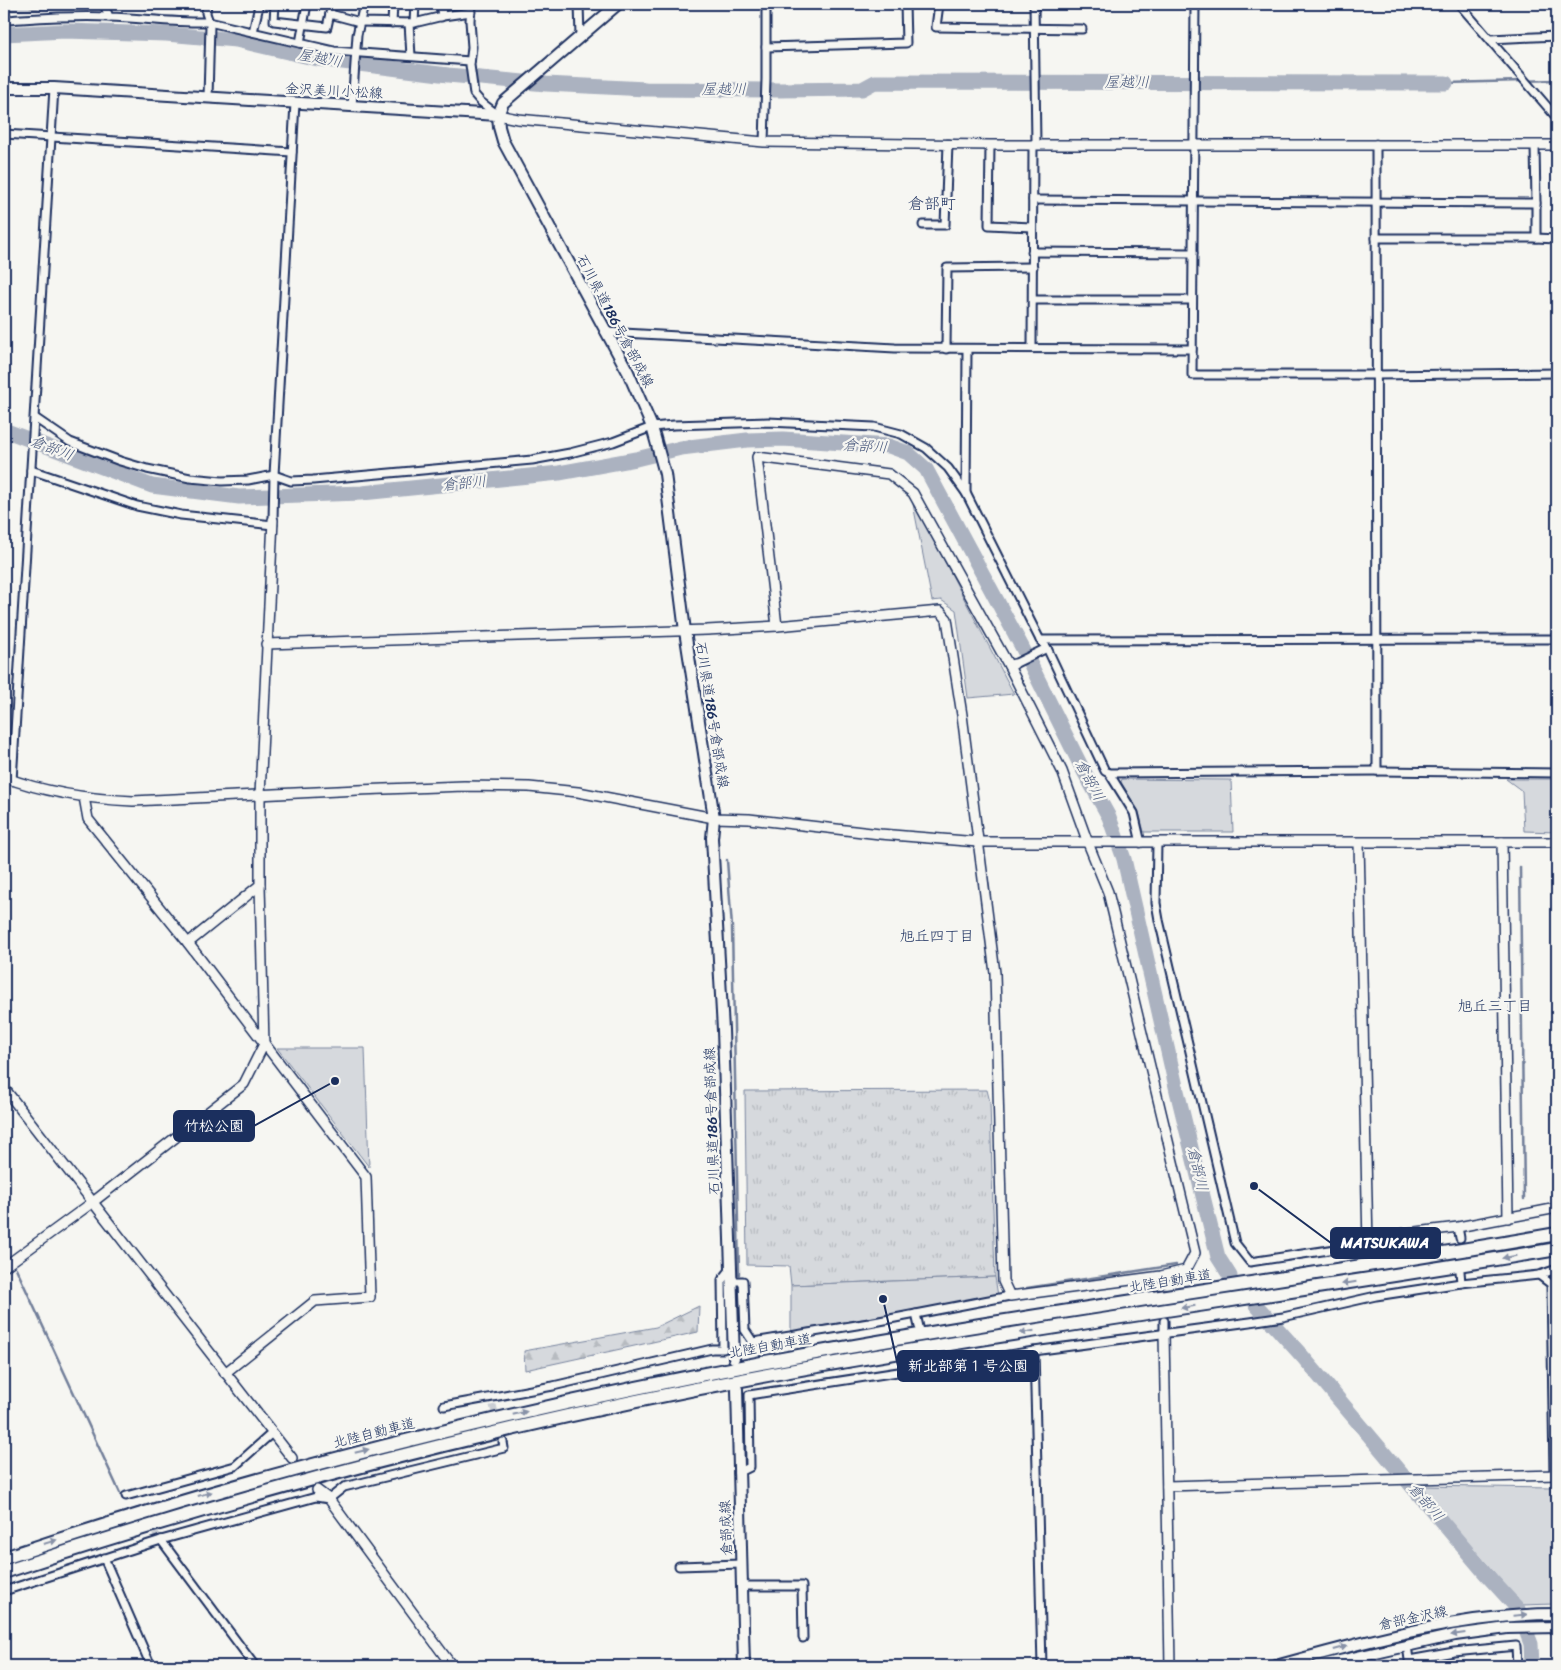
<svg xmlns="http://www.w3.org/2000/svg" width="1561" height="1670" viewBox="0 0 1561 1670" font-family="Sriracha,'Klee One',sans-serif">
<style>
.grass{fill:url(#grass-tufts);stroke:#78849e}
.forest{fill:url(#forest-firs);stroke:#78849e}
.green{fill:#d6d9dd;stroke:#78849e}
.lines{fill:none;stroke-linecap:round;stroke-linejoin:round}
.stream{stroke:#717e99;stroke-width:2.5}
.river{stroke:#abb2c0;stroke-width:15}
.minor-tunnel{stroke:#caced4;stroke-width:7;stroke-dasharray:7 3.5;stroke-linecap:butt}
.minor-casing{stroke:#1b2f5e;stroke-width:11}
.tertiary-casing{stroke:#1b2f5e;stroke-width:12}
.secondary-casing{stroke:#1b2f5e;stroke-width:14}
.primary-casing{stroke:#1b2f5e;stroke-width:14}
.motorway-casing{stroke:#1b2f5e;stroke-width:16}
.minor{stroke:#f6f6f2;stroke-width:7}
.tertiary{stroke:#f6f6f2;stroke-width:9}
.secondary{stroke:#f6f6f2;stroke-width:10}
.primary{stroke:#f6f6f2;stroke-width:10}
.motorway{stroke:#f6f6f2;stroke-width:12}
.oneway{fill:#8892a8}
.labels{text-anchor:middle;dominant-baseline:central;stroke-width:4.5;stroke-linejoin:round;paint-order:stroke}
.street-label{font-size:14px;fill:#1b2f5e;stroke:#f6f6f2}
.water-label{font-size:15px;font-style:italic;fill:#46567b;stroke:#f6f6f2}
.neighbourhood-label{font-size:15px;fill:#1b2f5e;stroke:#f6f6f2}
.quarter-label{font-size:16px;fill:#1b2f5e;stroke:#f6f6f2}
.leader{fill:none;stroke:#1b2f5e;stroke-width:2}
.callout-dot{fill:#1b2f5e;stroke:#f6f6f2;stroke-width:2}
.callout{fill:#1b2f5e;stroke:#1b2f5e;stroke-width:2}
.callout-label{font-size:15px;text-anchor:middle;font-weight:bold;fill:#fff}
</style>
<defs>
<pattern id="grass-tufts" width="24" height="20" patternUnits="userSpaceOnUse" patternTransform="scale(1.25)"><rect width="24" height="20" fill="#d6d9dd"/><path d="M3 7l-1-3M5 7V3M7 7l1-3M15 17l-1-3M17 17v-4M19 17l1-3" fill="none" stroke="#b7bbc0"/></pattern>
<pattern id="forest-firs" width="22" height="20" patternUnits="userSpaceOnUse" patternTransform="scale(1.25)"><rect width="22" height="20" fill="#d6d9dd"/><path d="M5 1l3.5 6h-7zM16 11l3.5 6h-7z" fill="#b7bbc0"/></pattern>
</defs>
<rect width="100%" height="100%" fill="#f6f6f2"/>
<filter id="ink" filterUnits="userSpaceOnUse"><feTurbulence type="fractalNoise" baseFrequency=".02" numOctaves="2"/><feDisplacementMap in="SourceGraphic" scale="10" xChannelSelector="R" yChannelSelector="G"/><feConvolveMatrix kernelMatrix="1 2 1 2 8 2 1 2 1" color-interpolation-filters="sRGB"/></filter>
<g filter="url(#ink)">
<path class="grass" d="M987,1090L990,1102L995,1277L791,1285L789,1266L747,1265L745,1091Z"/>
<g class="forest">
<path d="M4,4H88L89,7L4,11Z"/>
<path d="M699,1306L698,1332L525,1370L524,1351L656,1327Z"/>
</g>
<g class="green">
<path d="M912,499L1014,694L968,698L956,610L941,600L932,601Z"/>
<path d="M1122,779L1231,780L1233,832H1144L1139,812L1121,782Z"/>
<path d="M1506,779H1557V832L1524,831L1522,791Z"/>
<path d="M277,1048H365L369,1167Z"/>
<path d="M995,1277L998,1296L791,1331V1285Z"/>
<path d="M1419,1486L1552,1488L1554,1604L1522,1605Z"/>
</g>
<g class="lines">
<g class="stream">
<path d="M1446,83L1557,80"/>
<path d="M727,860L732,927L739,1274"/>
<path d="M1520,867L1524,1199"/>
<path d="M16,1268L120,1493"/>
<path d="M1027,1288L1176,1265"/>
</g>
<g class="river">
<path d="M4,34L65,31L166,34L236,40L318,59L448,75L546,84L646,89L779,90L862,89L875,82L1446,83"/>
<path d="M4,430L152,486L239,497L362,493L559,473L636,459L681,448L747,440L783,439L889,446L908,453L926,469L1022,647L1082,768L1109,817L1124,859L1177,1091L1218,1257L1230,1276"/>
<path d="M1256,1305L1303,1357L1485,1573L1518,1609L1531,1644L1532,1666"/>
</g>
<g class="minor-tunnel">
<path d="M1162,1287L1164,1321"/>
<path d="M493,1405L497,1422"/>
<path d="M134,1509L161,1540"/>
</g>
<defs>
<g id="minor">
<path d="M104,4L109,17"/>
<path d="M207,4L206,13L210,25L208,97"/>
<path d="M275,4L274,21L327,27L332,4"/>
<path d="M471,4L470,21L472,47L470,65L474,94L481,102L498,115"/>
<path d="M579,4L580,36"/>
<path d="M939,4L936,27L1082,29"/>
<path d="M1034,4L1036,144"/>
<path d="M1195,4L1192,375H1376L1557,373"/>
<path d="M1459,4L1557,118"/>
<path d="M330,14L360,22L414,23L443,16L471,12"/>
<path d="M441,17L442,4"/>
<path d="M4,20C39,18 73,15 109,17C142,18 176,23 209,22L334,51L470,61"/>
<path d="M392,23L393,4"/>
<path d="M409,23L411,56"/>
<path d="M414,23L415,4"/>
<path d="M253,32L258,10V4"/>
<path d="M1490,39L1557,36"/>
<path d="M300,43L307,4"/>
<path d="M766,47L906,43L905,4"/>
<path d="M352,106L357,35L364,4"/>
<path d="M4,134L292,152"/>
<path d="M764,142L766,79V4"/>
<path d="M1376,144L1377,771"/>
<path d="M990,145L989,225L1032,227"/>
<path d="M1535,145L1536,203"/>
<path d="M1033,200L1536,203V238L1557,239"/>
<path d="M923,225H945L948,144"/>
<path d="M1376,238H1536"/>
<path d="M1032,252L1193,253"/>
<path d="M1033,300H1192"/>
<path d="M605,332L895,348L1192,349"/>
<path d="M1032,348L1033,144"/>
<path d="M946,349L947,268L1033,267"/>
<path d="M967,349L966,493L1040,640L1047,648L1105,771L1109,773L1134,813L1141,843"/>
<path d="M35,418L70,442L120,461L147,469L190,478L222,481L248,480L274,475L291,481L313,480L532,460L570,453L613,442L652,427L674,425L768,422L874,427L901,434L926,448L948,468L966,493"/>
<path d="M31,470L137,506L181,515L273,525"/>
<path d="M273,520L274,475L295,103"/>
<path d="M1040,640L1557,639"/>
<path d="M1014,664L1047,648"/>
<path d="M1109,773L1377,771L1557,773"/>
<path d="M12,781L54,88"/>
<path d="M1157,843L1156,903L1159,920L1235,1243L1250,1262L1368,1244"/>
<path d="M1458,1227L1460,1238"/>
<path d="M1460,1271L1461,1283"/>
<path d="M1539,1275L1551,1284L1554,1475"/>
<path d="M731,1281H743L745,1330L753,1342L869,1323L1010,1296"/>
<path d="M916,1314L919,1327"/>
<path d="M1164,1321V1333"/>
<path d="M1034,1351L1042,1666"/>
<path d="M924,1357L927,1368"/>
<path d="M444,1406L553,1386L712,1349H723L722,1280L730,1270"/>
<path d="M738,1473L750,1467L749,1395L1034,1351L1250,1322L1283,1317L1376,1296L1461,1283L1539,1275L1557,1269"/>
<path d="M126,1496L235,1466L272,1433"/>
<path d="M161,1540L255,1666"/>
<path d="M104,1558L151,1666"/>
<path d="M679,1566L741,1564"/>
<path d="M741,1586H802L803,1638"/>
<path d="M4,1591L161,1540L316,1497L329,1499L344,1487L504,1448L503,1442"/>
<path d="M1407,1645L1409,1660L1454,1652L1516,1646L1517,1666"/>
</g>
<g id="tertiary">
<path d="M498,115L518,119L764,142L990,145H1557"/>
<path d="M777,626L757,457L889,474L913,493L1009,666"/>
<path d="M266,644L707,630L777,626L940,611L947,619L962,715L995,973L1003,1281L1010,1296L1161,1276L1186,1270L1195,1253L1108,892L1088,843L1062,771L1009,666L1014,664"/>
<path d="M4,777C46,793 89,799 133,801L358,790L464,786L529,787L578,792L714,818L749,819L880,834L978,842H1557"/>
<path d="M84,797L88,819L188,943L366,1177L370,1297L315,1301L225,1373"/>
<path d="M1502,842L1508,1218"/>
<path d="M1359,843L1368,1244L1400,1234L1458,1227L1557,1208"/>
<path d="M188,943L260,885V795L273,520"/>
<path d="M4,1088L292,1458"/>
<path d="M4,1267L93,1202L244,1084L264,1044L260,885"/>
<path d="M1164,1333L1170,1666"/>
<path d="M1167,1486L1557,1475"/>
<path d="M317,1490L329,1499L452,1666"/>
</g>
<g id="secondary">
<path d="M498,115L499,127L503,141L628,372L652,427L665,474L685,631L714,818L712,838L723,1030L734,1358"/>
<path d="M737,1389L744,1666"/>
<path d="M1276,1666C1367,1641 1462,1614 1557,1614"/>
<path d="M1318,1666L1455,1635L1507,1628L1557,1627"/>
</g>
<path id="primary" d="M4,88H54L498,115L503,103L618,4"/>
<g id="motorway">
<path d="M4,1558C257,1473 515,1409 777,1360C1036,1312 1298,1279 1557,1234"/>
<path d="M4,1572C259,1488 520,1420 784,1372C1041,1326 1300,1292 1557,1249"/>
</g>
</defs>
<use href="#minor" class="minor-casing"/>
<use href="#tertiary" class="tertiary-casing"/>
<use href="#secondary" class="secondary-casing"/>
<use href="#primary" class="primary-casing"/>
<use href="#motorway" class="motorway-casing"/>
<use href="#minor" class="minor"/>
<use href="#tertiary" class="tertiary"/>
<use href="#secondary" class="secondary"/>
<use href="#primary" class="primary"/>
<use href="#motorway" class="motorway"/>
</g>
<defs><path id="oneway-solid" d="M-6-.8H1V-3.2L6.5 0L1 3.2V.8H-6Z" transform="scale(1.25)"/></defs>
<g class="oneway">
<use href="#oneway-solid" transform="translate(1509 1257) rotate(170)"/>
<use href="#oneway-solid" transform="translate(1349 1283) rotate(171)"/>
<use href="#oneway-solid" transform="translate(1188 1307) rotate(171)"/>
<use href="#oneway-solid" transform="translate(1027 1332) rotate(171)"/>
<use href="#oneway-solid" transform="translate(520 1413) rotate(-13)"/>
<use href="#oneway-solid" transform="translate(362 1451) rotate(-14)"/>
<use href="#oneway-solid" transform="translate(205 1494) rotate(-16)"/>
<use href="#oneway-solid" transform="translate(50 1542) rotate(-18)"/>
<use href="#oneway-solid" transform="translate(1520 1615) rotate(-5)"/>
<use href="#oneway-solid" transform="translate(1458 1634) rotate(172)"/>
<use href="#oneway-solid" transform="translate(1340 1648) rotate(-15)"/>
</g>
</g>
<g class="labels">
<g class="street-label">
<text transform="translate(334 91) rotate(3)">金沢美川小松線</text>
<text transform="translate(615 321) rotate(62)">石川県道186号倉部成線</text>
<text transform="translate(712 715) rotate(81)">石川県道186号倉部成線</text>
<text transform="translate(712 1121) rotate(-92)">石川県道186号倉部成線</text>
<text transform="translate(1170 1281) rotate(-9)">北陸自動車道</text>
<text transform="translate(770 1346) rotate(-10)">北陸自動車道</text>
<text transform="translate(374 1433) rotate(-14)">北陸自動車道</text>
<text transform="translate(726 1528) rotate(-92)">倉部成線</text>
<text transform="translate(1413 1618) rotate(-12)">倉部金沢線</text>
</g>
<g class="water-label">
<text transform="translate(320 58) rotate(10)">屋越川</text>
<text x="1127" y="82">屋越川</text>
<text x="724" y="89">屋越川</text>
<text transform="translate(865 446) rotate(4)">倉部川</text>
<text transform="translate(52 448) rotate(21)">倉部川</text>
<text transform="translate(464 483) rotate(-6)">倉部川</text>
<text transform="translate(1090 780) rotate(62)">倉部川</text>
<text transform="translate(1198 1169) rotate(77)">倉部川</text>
<text transform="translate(1426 1502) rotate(49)">倉部川</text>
</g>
<g class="neighbourhood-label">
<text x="937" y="936">旭丘四丁目</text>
<text x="1495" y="1006">旭丘三丁目</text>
</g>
<g class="quarter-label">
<text x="932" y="203">倉部町</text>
</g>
</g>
<path class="leader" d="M335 1081L254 1126M1254 1186L1331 1243M883 1299L898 1366"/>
<g class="callout-dot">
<circle cx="335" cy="1081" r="5"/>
<circle cx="1254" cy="1186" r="5"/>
<circle cx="883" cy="1299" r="5"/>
</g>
<g class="callout">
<rect x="174" y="1111" width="80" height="30" rx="5"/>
<rect x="1331" y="1228" width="109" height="30" rx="5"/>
<rect x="898" y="1351" width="140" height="30" rx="5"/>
</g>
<g class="callout-label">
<text x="214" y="1131">竹松公園</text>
<text x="1385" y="1248">MATSUKAWA</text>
<text x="968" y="1371">新北部第１号公園</text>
</g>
<rect width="1561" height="1670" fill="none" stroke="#f6f6f2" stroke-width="20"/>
<rect x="10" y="10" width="1541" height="1650" fill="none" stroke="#1b2f5e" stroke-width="2" filter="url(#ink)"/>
</svg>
